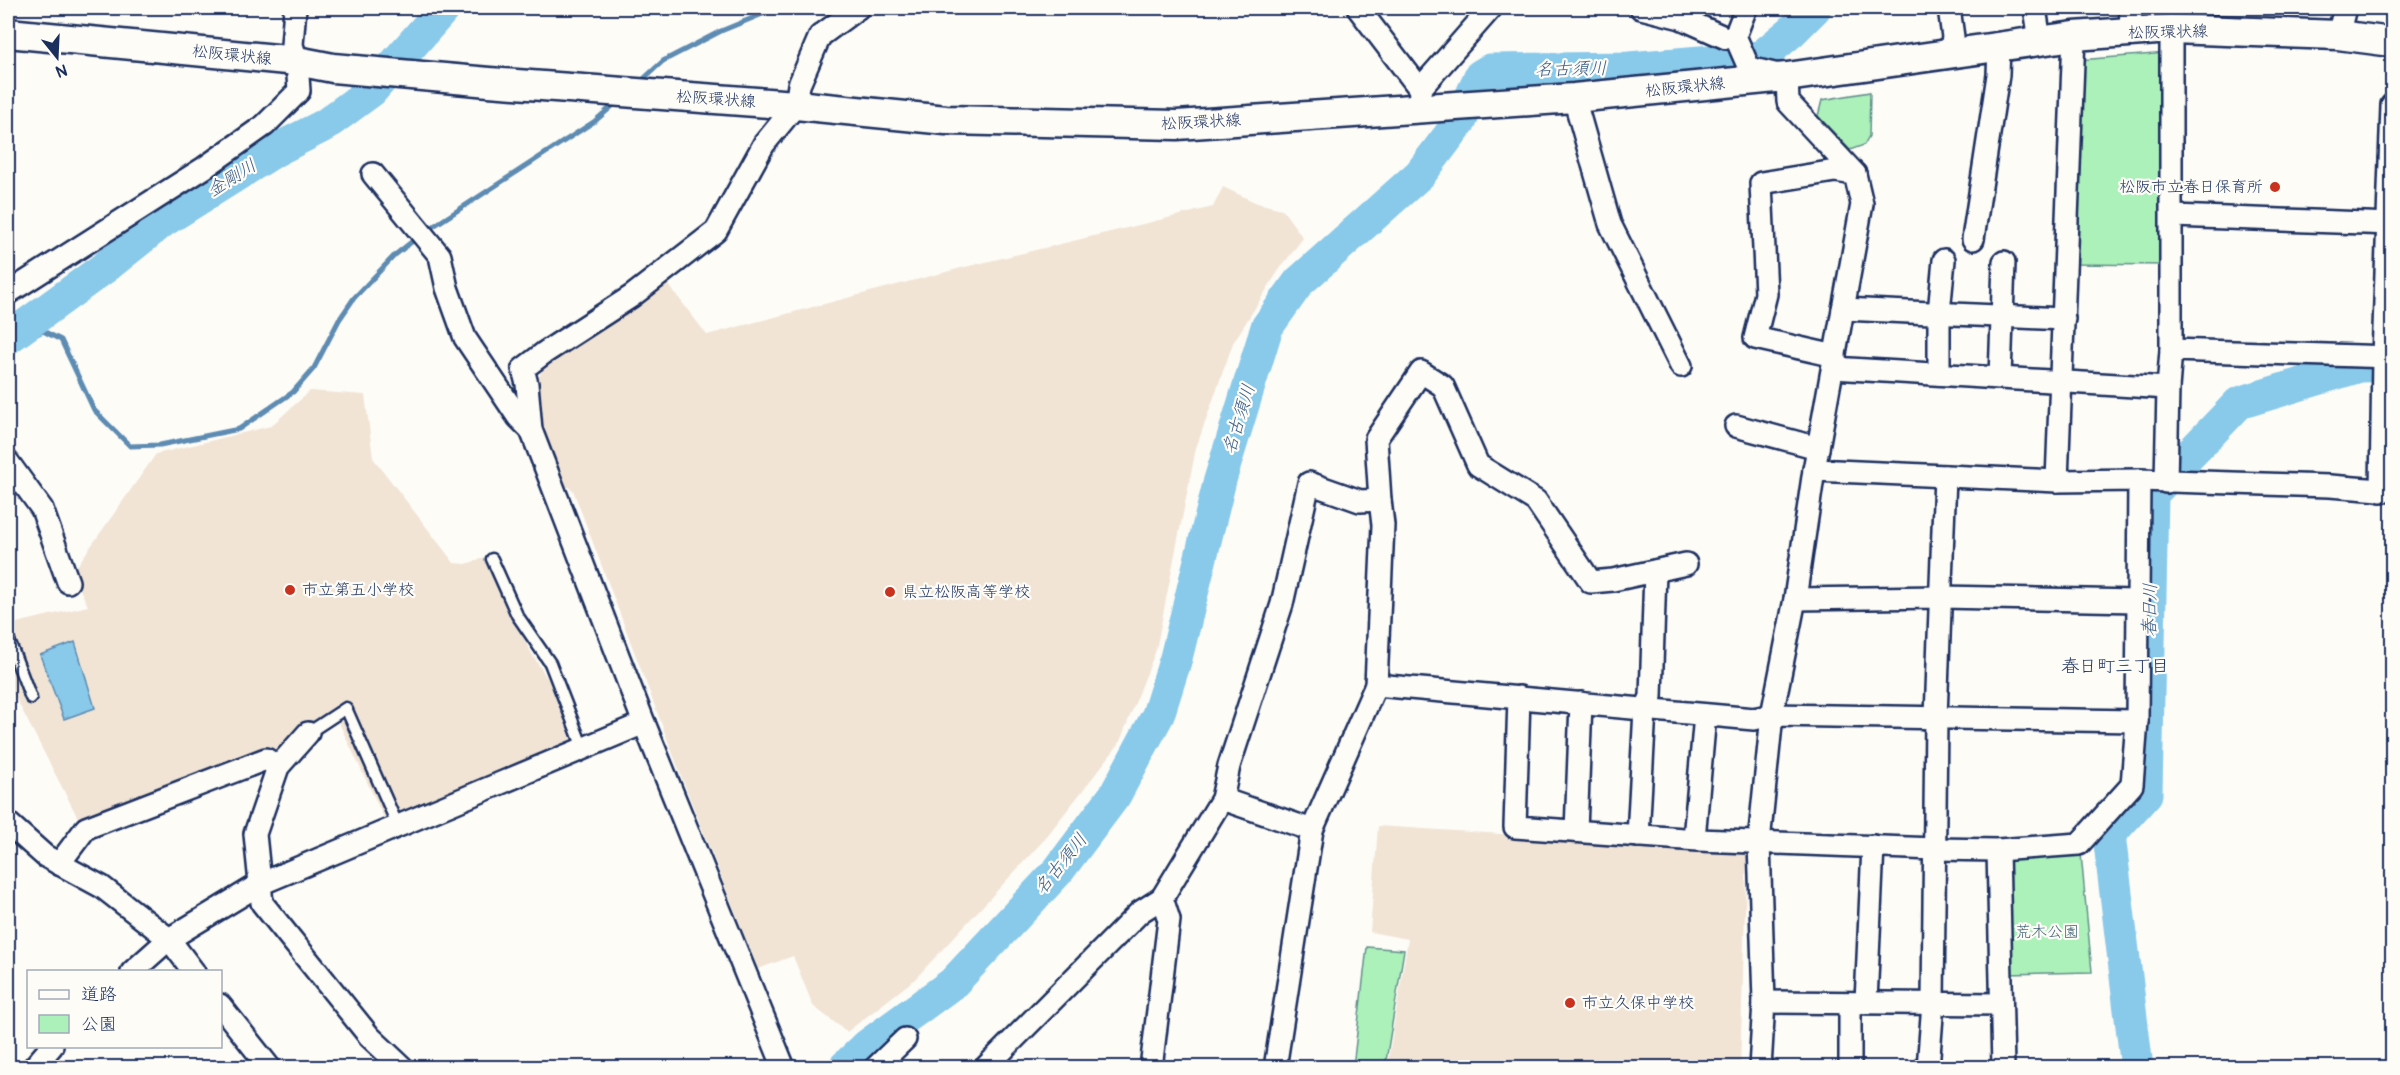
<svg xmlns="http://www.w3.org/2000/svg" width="2400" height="1075" viewBox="0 0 2400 1075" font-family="Pangolin,'Klee One',sans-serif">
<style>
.built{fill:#f1e4d5}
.green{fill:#acf0ba;stroke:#64908c;stroke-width:1.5}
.water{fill:#89c9ea;stroke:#5d8bb2;stroke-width:1.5}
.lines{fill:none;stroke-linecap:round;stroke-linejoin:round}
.stream{stroke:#5d8bb2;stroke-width:5}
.river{stroke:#89c9ea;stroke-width:33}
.lane-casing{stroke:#1b2f5e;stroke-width:15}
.street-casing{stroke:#1b2f5e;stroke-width:26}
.secondary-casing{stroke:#1b2f5e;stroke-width:33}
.lane{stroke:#fdfcf7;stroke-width:10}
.street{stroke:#fdfcf7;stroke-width:21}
.secondary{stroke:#fdfcf7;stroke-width:28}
.poi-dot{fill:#c8321e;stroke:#fdfcf7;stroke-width:2}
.labels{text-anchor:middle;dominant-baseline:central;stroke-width:4.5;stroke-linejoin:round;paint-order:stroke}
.street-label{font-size:16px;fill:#1b2f5e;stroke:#fdfcf7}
.poi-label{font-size:16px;fill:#1b2f5e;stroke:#fdfcf7;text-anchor:start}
.park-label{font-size:16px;fill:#3f5f75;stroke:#fdfcf7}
.water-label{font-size:18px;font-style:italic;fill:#3c5d88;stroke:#fdfcf7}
.neighbourhood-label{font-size:18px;fill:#1b2f5e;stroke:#fdfcf7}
</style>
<rect width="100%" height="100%" fill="#fdfcf7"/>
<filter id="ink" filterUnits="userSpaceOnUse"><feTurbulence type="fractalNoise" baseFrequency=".0167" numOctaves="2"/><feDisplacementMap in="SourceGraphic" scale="12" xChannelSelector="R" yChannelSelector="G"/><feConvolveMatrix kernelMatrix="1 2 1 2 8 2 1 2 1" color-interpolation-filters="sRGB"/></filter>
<g filter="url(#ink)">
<g class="built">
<path d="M1223,187L1257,203L1282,209L1303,238L1279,270L1233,343L1196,448L1156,650L1119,744L1043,841L915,979L847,1032L813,1006L793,956L758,969L685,786L573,490L563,484L542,426L537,381L546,362L668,284L707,335L961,268L1213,207Z"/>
<path d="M310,391L365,395L373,458L454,563L466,564L484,558L529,649L550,683L571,739L385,820L332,708L279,752L79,820L8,683V625L88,606L72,573L156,454L271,426Z"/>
<path d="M1378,826L1747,850L1740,1067H1387L1408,939L1370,932Z"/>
</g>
<g class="green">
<path d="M2167,53L2164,265L2072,264L2079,60Z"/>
<path d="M1870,92L1869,136L1864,145L1850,150L1818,116L1822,100Z"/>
<path d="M2081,854L2092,972L2007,974L2004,859Z"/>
<path d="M1367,947L1404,950L1385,1067H1353Z"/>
</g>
<path class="water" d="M75,642L95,708L64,719L40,655Z"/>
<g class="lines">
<g class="stream">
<path d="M638,84L663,61L721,31L777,8"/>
<path d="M426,231L595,121L617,102"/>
<path d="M8,349L43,331L61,340L94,410L130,446L160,445L239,429L293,392L314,368L339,320L354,298L395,255L419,236"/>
</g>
<g class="river">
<path d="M8,338L104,268L163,221L276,150L325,125L371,91L444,8"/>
<path d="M844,1068L868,1045L953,983L1058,871L1115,795L1158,715L1176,658L1220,480L1267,327L1299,282L1420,174L1461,120L1480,76L1490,70L1629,68L1761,57L1791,32L1815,8"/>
<path d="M2137,1068L2109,835L2146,794L2152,494L2239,403L2360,366L2392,365"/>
</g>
<defs>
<g id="lane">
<path d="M492,559L517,615L550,663L583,748"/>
<path d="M8,638L31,698"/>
<path d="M308,733L346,708L398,826"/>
</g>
<g id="street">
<path d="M1358,8L1420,89"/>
<path d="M1641,8L1681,18L1726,38L1735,36"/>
<path d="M1746,8L1735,36L1749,68L1787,77L1788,102L1855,174L1862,204L1814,470L1795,599L1772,715L1759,842L1764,1002L1760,1068"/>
<path d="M1949,8L1953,37L1950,53"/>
<path d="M2035,8L2040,41"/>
<path d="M2130,32L2131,8"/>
<path d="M2338,35L2345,8"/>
<path d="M1574,98L1610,224L1681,366"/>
<path d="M1419,108L1420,89L1491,8"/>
<path d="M373,174L440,256L447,288L465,338L518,417L531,430"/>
<path d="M2173,216L2392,224"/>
<path d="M1973,239L1998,75L1999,46"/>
<path d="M8,293L204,168L265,125L299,91L297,61L292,45L295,8"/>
<path d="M1843,309L2064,319"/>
<path d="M2171,350L2392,357"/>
<path d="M1835,356L1755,338L1766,294L1761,183L1835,171L1855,174"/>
<path d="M1833,368L2168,388"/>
<path d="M1939,374V313L1944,260"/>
<path d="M2000,377L2004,262"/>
<path d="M1736,426L1818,448"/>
<path d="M8,462L42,509L68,582"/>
<path d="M1814,470L2057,481L2139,480L2330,486L2392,491"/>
<path d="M2057,481L2074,36"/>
<path d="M2166,482L2168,388L2171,350V29"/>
<path d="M2381,491L2383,357L2392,105"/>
<path d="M1380,500L1376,439L1421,372L1443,386L1478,465L1536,501L1591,582L1613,580L1686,564"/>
<path d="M1795,599L1941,597L2137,601"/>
<path d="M1519,697L1515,827L1698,840L1935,849L1998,850L2079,844L2132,785L2137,721L2139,480"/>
<path d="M308,733L278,767L255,834L262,903L370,1037L403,1068"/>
<path d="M1222,799L1312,830L1275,1068"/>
<path d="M8,823L45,856L102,887L169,939L194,972"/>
<path d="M1312,830L1376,685"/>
<path d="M1576,831L1581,703"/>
<path d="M1638,836L1645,710L1651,697L1655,571"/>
<path d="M1694,839L1705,715"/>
<path d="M1998,850L2003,1068"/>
<path d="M59,864L86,828L266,759L278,767"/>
<path d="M132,972L169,939L260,884L644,723"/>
<path d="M1764,1002L2001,1004"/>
<path d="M1866,1002L1873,846"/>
<path d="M220,1005L270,1068"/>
<path d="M33,1068L52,1046"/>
<path d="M784,1068L644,723L531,430L527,384L523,369L544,353L632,296L716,231L764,144L796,105L799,85L820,36L858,8"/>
<path d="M875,1068L905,1039"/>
<path d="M985,1068L1140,912L1162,898"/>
<path d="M1151,1068L1169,920L1162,898L1222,799L1229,766L1282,604L1309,483L1360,501L1380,500L1383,525L1376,685L1754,719L1772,715L2137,721"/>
<path d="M1850,1068V1003"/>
<path d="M1928,1068L1933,1003L1936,717L1945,476"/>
</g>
<path id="secondary" d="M8,33L297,61L333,68L489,82L796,105L946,120L1177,125L1574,98L1787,77L2074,36L2171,29L2338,35L2392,42"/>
</defs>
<use href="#lane" class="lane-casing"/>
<use href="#street" class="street-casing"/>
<use href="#secondary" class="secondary-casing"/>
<use href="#lane" class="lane"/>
<use href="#street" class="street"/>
<use href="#secondary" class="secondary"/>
</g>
</g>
<g class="poi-dot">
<circle cx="2275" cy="187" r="6"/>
<circle cx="290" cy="590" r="6"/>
<circle cx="890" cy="592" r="6"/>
<circle cx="1570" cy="1003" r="6"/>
</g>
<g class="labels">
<g class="street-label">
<text transform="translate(2168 32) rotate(-1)">松阪環状線</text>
<text transform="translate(232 55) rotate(6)">松阪環状線</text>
<text transform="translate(1685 87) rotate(-6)">松阪環状線</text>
<text transform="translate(716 99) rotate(4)">松阪環状線</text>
<text transform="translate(1201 122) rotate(-3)">松阪環状線</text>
</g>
<g class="poi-label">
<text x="2263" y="187" text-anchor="end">松阪市立春日保育所</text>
<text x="302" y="590">市立第五小学校</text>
<text x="902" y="592">県立松阪高等学校</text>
<text x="1582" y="1003">市立久保中学校</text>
</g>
<g class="park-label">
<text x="2047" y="932">荒木公園</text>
</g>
<g class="water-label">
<text transform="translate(1571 69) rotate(-1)">名古須川</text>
<text transform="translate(232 178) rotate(-32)">金剛川</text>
<text transform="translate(1239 419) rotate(-73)">名古須川</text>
<text transform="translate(2150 610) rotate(-89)">春日川</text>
<text transform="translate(1061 864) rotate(-51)">名古須川</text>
</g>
<g class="neighbourhood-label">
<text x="2115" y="666">春日町三丁目</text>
</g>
</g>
<rect width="2400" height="1075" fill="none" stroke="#fdfcf7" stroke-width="30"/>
<rect x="15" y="15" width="2370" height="1045" fill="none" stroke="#1b2f5e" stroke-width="2" filter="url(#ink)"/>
<rect x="27" y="970" width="195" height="78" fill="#fdfcf7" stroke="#a3aaba" stroke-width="1.5"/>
<rect x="39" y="990" width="30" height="9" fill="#fdfcf7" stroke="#a3aaba" stroke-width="1.5"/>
<text x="81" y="1000" font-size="18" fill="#1b2f5e">道路</text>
<rect x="39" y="1015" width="30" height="18" fill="#acf0ba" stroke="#a3aaba" stroke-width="1.5"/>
<text x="81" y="1030" font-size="18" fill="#1b2f5e">公園</text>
<g transform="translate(57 57) rotate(162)" stroke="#fdfcf7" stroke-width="4.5" paint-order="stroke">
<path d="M0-4.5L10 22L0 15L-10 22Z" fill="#1b2f5e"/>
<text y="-9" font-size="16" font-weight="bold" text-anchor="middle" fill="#1b2f5e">N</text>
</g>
</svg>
